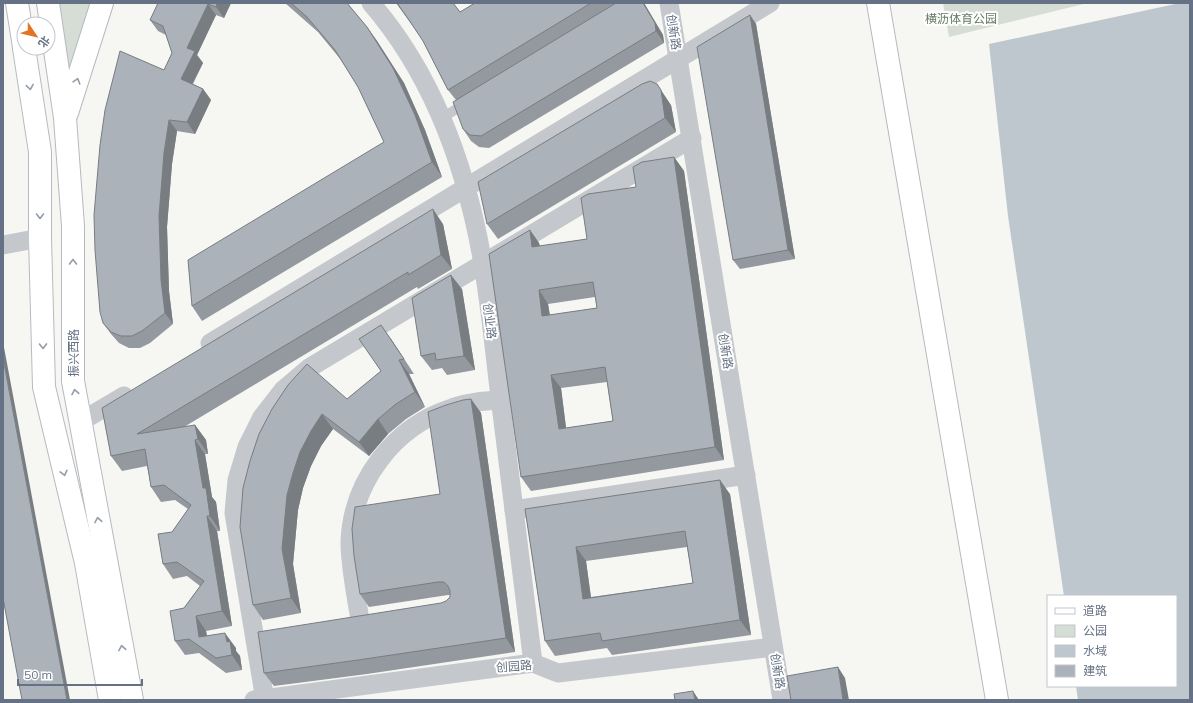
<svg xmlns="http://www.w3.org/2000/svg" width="1193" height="703" viewBox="0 0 1193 703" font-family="Mulish,'Noto Sans SC',sans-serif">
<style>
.green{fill:#d6ddd4}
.water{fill:#bfc7ce}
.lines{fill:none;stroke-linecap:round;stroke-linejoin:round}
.secondary-casing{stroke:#b6bac0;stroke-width:24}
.lane{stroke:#c4c7cb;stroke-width:10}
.street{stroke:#c4c7cb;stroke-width:19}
.secondary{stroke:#fff;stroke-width:22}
.wall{fill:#94999f;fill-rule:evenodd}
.shaded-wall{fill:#787d82}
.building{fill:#acb2b9;stroke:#787d82;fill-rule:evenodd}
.oneway{stroke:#939ca9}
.labels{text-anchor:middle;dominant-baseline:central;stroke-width:4;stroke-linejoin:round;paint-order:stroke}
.park-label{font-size:12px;fill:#657b64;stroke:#fff}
.street-label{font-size:12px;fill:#657184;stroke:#fff}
</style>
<rect width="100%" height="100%" fill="#f6f7f3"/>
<g class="green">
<path d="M48,3H102L65,118Z"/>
<path d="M943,3H1088L949,37Z"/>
</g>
<path class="water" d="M1180,3H1190V700H1078L1076,686H1176V596H1064L1008,216L989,44Z"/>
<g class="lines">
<defs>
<g id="secondary">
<path d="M17,3L24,47"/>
<path d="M48,3L65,118L73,226V381L132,700"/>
<path d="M878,3L997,700"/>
<path d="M24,48L40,152V238L44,387L86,563L110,700"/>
<path d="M67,113L102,3"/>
</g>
</defs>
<use href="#secondary" class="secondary-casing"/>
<path class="lane" d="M442,118L466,103"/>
<g class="street">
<path d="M371,3C434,76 467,170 483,264C491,311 495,358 501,405C511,491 522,577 533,663"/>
<path d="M669,3L782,700"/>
<path d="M3,245L40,238"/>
<path d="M210,343L770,3"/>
<path d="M80,422L124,396"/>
<path d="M514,510L746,475"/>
<path d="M360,620C356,594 350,567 350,542C352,481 395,426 452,408C468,402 484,401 500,400"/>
<path d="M254,700L533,663L558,673L773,647"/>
<path d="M265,700L234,513L237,480L247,447L262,417L283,390L309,368L692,138"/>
</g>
<use href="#secondary" class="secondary"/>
</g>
<g class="wall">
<path d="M158,3H231L224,18L216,15L197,55L203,63L193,84L203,89L211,100L195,134L177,131L172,164L167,227L169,291L173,324L150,343L140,348H129L119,343L111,334L103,323L164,70L172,53L166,35L158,31L150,20Z"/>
<path d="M285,3H347L367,27L377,41L404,83L425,130L442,177L202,321L192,306L384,142L358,87L341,60L318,32Z"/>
<path d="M396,3H453L460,12L475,3H644L663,35L664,43L489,148L479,147L471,141L463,129L456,100L448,90L423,41L412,25Z"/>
<path d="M750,15L756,24L795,259L740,269L733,260Z"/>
<path d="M671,105L676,132L498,239L487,224Z"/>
<path d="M674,157L684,171L724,460L531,491L521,477L530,230L539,243L540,246L587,239L636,187ZM595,297L597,308L550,315L548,304ZM607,382L613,421L566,428L561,388Z"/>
<path d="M443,224L452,269L418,289L417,287L184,427L195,425L206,440L208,454H205L212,497L216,502L220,531H217L232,626L206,631L207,636L236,648V651L240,656L242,670L226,673L199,653L185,655L175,641L184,608L200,586L187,576L173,579L163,564L172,532L188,509L175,500L161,502L151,487L147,466L122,471L111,456L102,408Z"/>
<path d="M462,289L475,370L447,375L442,368L432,370L421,356Z"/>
<path d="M391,339L414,374H409L425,407L406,419L388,434L369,456L333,429L321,446L311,466L303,488L298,510L293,564L301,613L263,620L253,605L250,461L347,399L381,371Z"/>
<path d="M471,399L481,413L515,652L367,674L274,686L264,673L441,603L446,601L450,597V595H448L369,607L360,594L440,494Z"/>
<path d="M730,494L751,635L612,655L607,648L555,656L545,641L525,509ZM687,547L693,583L591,597L586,561Z"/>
</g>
<g class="shaded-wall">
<path d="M217,3H231L224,18L216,7Z"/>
<path d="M643,3H644L663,35L664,43L656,31Z"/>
<path d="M208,4L216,15L197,55L203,63L189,90L181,79L187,48Z"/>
<path d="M750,15L756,24L795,259L788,250Z"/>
<path d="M367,27L377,41L404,83L425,130L442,177L432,162Z"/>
<path d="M657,84L671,105L676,132L665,118Z"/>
<path d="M203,89L211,100L195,134L187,122Z"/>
<path d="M169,120L177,131L172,164L167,227L169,291L173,324L165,313L161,280L159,216L164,153Z"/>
<path d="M674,157L684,171L724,460L715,447Z"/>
<path d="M433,209L443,224L452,269L441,255Z"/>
<path d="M530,230L539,243L542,260L532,247Z"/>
<path d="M451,275L462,289L475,370L464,356Z"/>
<path d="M539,290L548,304L552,330L542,316Z"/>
<path d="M381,325L391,339L414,374L404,359Z"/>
<path d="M3,342L70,700H67L3,358Z"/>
<path d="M399,360L409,374L425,407L415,392Z"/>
<path d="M551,375L561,388L568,443L559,429Z"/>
<path d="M471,399L481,413L515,652L506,638Z"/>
<path d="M322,414L333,429L321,446L311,466L303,488L298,510L293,564L301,613L291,598L282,549L287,495L293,473L300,452L311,431Z"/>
<path d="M378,419L388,434L369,456L359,442Z"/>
<path d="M195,425L206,440L208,454L198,439Z"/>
<path d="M195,440L205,454L212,497L216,502L220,531L210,516L203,488Z"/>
<path d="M720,480L730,494L751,635L740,620Z"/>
<path d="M207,516L217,531L232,626L222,611Z"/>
<path d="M576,547L586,561L593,613L583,599Z"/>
<path d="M196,616L206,631L210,652L199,637Z"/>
<path d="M225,633L236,648V651L240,656L242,670L232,655L227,642Z"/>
<path d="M838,667L845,678L849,700H843Z"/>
<path d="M693,691L699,700H695Z"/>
</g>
<g class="building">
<path d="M158,3H217L216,7L208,4L187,48L195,51L181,79L203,89L187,122L169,120L164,153L159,216L161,280L165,313L142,331L132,336H121L111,332L103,323L100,312L95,250L94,215L100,145L105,110L120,51L164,70L172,53L163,26L150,20Z"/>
<path d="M291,3H347L367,27L393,68L415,115L432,162L192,306L188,260L384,142L358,87L335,50L307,17Z"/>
<path d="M397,3H453L460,12L475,3H591L448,90L423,41L409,20Z"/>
<path d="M616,3H643L655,23L656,31L481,136L470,135L463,129L453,102Z"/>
<path d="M750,15L788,250L733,260L697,47Z"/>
<path d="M650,81L657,84L661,90L665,118L487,224L478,182L642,84Z"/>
<path d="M674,157L715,447L521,477L489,254L530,230L532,247L587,239L581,198L588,194L636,187L633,167L642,162ZM593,282L597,308L542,316L539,290ZM605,367L613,421L559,429L551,375Z"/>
<path d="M433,209L441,255L408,275V272L137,434L195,425L198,439L195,440L203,488H206L210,516H207L222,611L196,616L199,637L225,633L227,642L230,641L232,655L216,658L189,639L175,641L170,611L184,608L204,581L177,562L163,564L158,534L172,532L191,505L164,485L151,487L145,449L111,456L102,408Z"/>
<path d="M451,275L464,356L436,360L435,353L421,356L412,298Z"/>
<path d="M381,325L404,359L399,360L415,392L396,404L378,419L359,442L322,414L311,431L300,452L293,473L287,495L282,549L291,598L253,605L240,527L243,488L250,461L259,434L272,409L288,385L307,364L347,399L381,371L359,339Z"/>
<path d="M3,358L67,700H22L3,598Z"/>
<path d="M471,399L506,638L358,660L264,673L258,632L441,603L446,601L450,597V591L448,586L444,582H438L360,594L354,556L352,529L355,507L440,494L428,412L446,405L463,400Z"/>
<path d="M720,480L740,620L602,641L600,633L545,641L525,509ZM685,531L693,583L583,599L576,547Z"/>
<path d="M838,667L843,700H791L787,676Z"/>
<path d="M693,691L695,700H675L674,694Z"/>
</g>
<defs><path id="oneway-chevron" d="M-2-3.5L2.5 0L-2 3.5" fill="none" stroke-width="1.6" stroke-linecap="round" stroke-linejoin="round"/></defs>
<g class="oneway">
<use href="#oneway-chevron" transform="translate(77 81) rotate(-73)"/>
<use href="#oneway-chevron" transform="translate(30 87) rotate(81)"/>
<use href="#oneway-chevron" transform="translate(40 216) rotate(90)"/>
<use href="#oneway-chevron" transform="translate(73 262) rotate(-90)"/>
<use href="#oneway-chevron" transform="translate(43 346) rotate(89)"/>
<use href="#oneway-chevron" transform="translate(75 392) rotate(-101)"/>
<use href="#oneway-chevron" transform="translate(64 473) rotate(76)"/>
<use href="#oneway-chevron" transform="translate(98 520) rotate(-100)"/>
<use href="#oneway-chevron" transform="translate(122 648) rotate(-100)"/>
</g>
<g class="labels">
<g class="park-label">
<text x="961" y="18">横沥体育公园</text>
</g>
<g class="street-label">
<text transform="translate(674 32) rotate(81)">创新路</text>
<text transform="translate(490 321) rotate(83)">创业路</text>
<text transform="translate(726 351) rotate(81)">创新路</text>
<text transform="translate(73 353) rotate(-90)">振兴西路</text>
<text transform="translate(514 666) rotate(-4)">创园路</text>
<text transform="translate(778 671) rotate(81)">创新路</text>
</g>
</g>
<rect width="1193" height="703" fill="none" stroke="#657184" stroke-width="8"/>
<rect x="1047" y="595" width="130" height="92" fill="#ffffff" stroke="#c1c6ce"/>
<rect x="1055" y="608" width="20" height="6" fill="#ffffff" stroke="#c1c6ce"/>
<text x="1083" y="615" font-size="12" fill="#657184">道路</text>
<rect x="1055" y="625" width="20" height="12" fill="#d6ddd4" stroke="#c1c6ce"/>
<text x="1083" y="635" font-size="12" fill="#657184">公园</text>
<rect x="1055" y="645" width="20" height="12" fill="#bfc7ce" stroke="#c1c6ce"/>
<text x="1083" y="655" font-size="12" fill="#657184">水域</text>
<rect x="1055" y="665" width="20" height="12" fill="#acb2b9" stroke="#c1c6ce"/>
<text x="1083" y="675" font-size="12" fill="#657184">建筑</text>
<g transform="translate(36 36) rotate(125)"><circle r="19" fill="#ffffff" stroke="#c1c6ce"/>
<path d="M0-3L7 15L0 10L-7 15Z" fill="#e37327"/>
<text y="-6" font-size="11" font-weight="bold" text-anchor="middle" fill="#657184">北</text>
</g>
<path d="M18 679v6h124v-6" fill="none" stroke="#657184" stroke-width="2"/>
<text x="24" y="679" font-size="12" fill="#657184" stroke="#ffffff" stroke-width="3" paint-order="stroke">50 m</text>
</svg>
